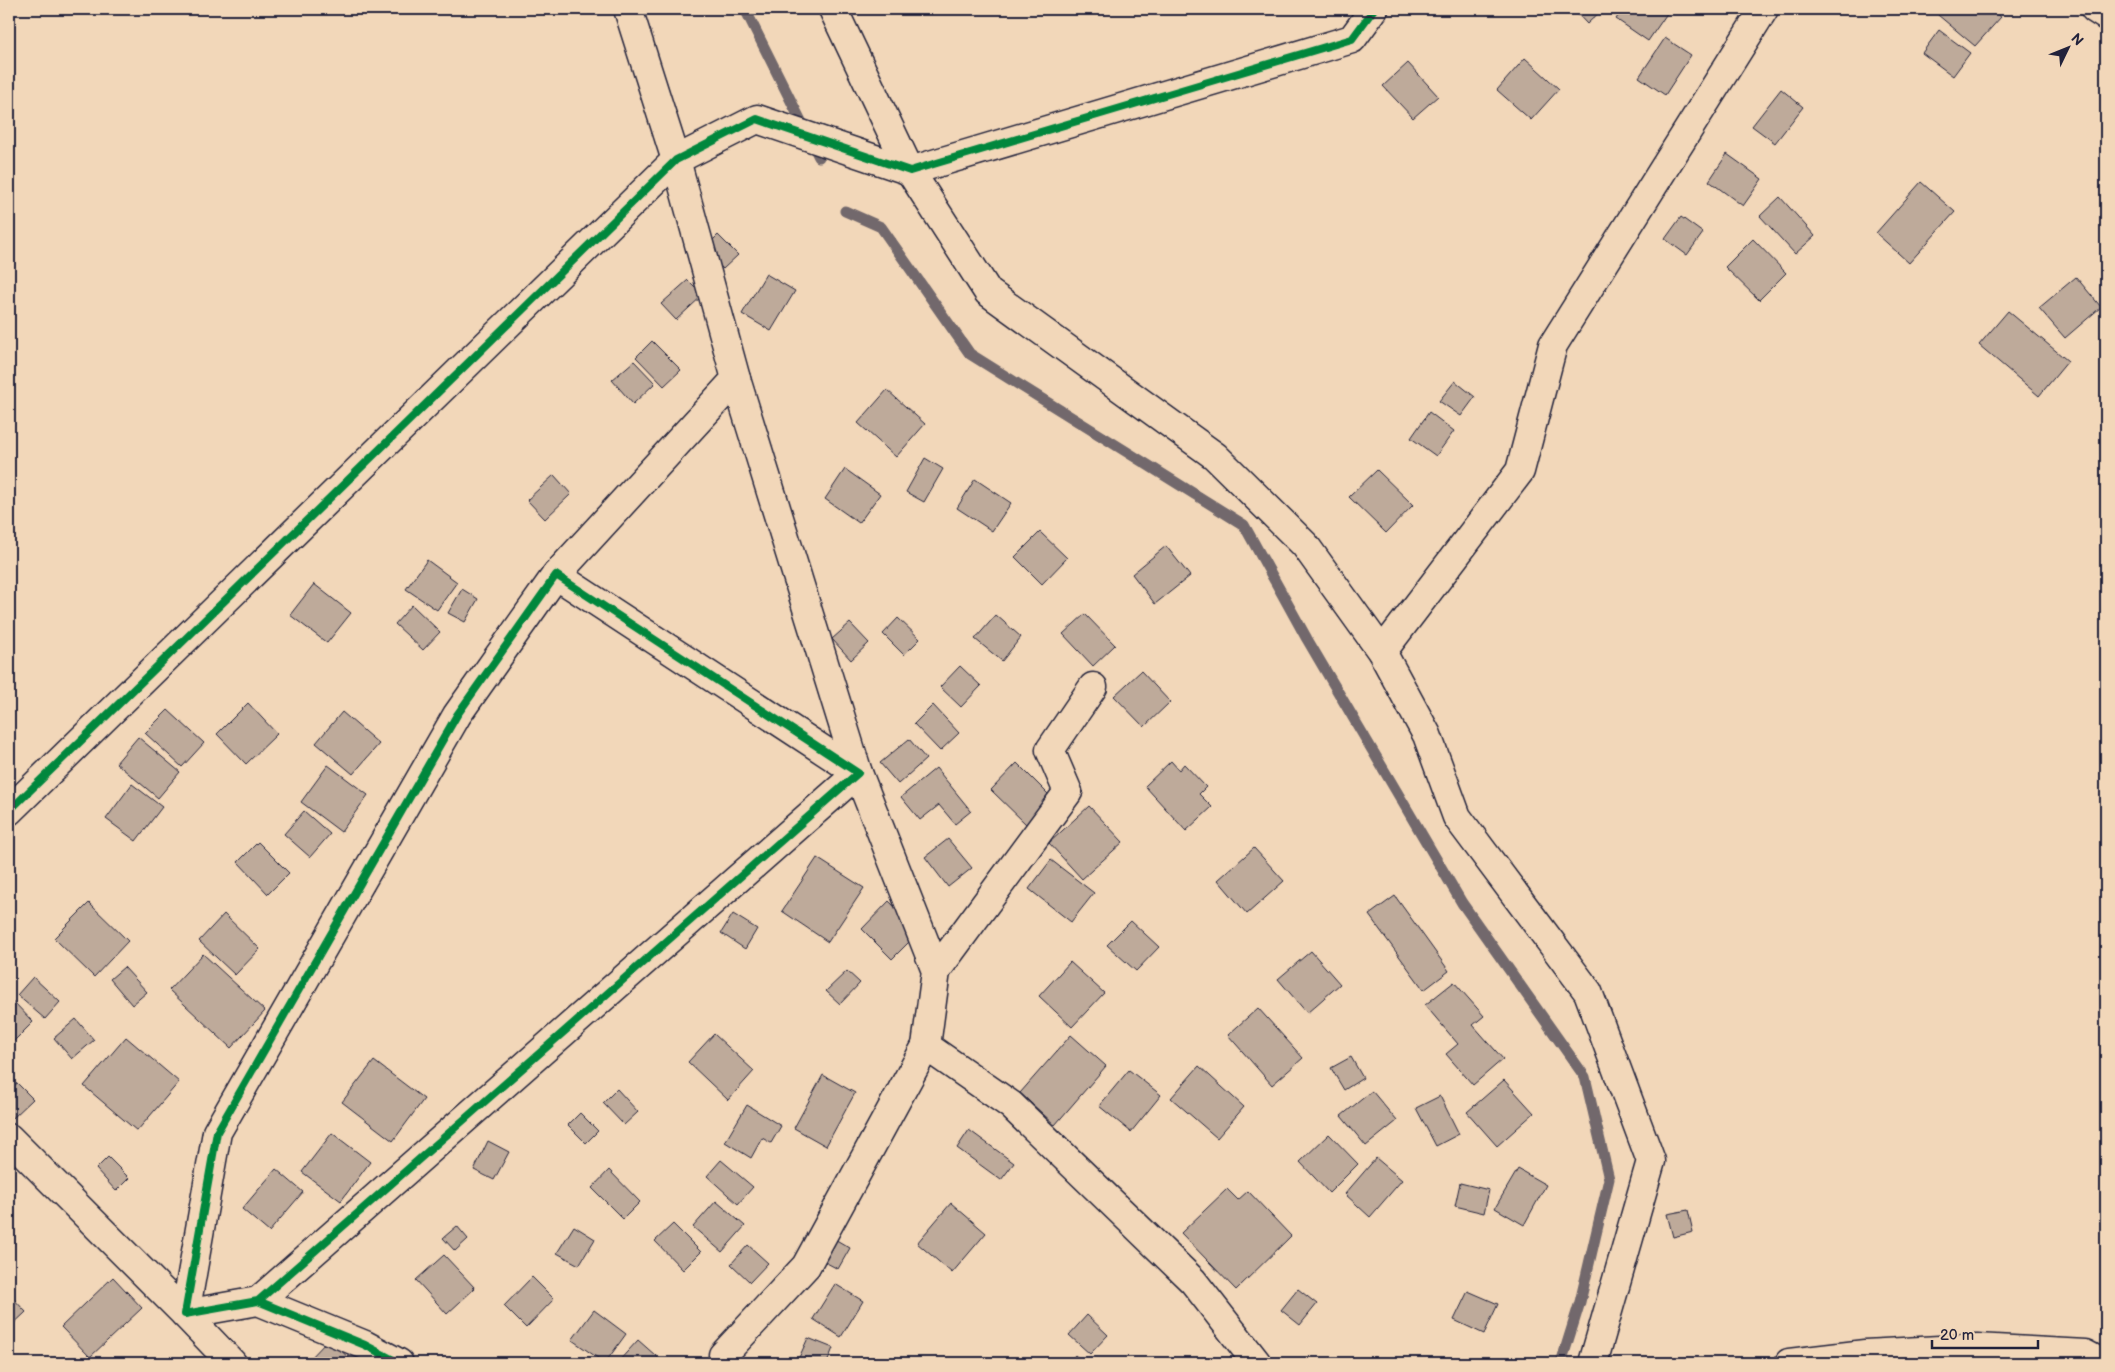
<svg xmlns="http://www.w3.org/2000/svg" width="2115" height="1372" viewBox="0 0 2115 1372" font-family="'Balsamiq Sans',sans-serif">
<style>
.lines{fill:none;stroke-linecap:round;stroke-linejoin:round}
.stream{stroke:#72686c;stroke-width:11}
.building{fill:#beaa9a;stroke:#22223b}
.minor-casing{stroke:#22223b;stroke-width:31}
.minor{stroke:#f2d7b9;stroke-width:28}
.cycleway-casing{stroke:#f2d7b9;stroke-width:11}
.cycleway{stroke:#00873e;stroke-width:8}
</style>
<rect width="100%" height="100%" fill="#f2d7b9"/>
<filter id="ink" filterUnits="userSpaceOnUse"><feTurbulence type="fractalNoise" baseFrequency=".02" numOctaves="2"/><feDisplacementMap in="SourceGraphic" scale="10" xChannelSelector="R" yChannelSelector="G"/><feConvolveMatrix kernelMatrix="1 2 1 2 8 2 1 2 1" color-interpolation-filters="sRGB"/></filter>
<g filter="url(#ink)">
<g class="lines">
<g class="stream">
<path d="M745,9L819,157"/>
<path d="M845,211L881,227L970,354L1244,525L1307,639L1462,903L1585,1077L1609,1179L1580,1302L1561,1363"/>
</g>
</g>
<g class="building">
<path d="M1573,9H1603L1587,24Z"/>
<path d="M1623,9H1670L1648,41L1616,19Z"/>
<path d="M1943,9H1991L2001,17L1975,46L1938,15Z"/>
<path d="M1939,30L1970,53L1953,76L1922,53Z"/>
<path d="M1665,38L1691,55L1665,95L1639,77Z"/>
<path d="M1525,58L1559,89L1531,120L1497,90Z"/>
<path d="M1408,63L1438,96L1413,118L1383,86Z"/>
<path d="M1781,89L1803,107L1775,143L1752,126Z"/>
<path d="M1727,154L1762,179L1743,206L1709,181Z"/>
<path d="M1921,182L1955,212L1909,263L1876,233Z"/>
<path d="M1780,197L1815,236L1795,254L1760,216Z"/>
<path d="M1681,217L1703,233L1687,255L1665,239Z"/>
<path d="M718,235L738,255L723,269L704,249Z"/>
<path d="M1753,239L1786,273L1759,300L1725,267Z"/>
<path d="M766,274L795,291L771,331L742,314Z"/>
<path d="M2076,277L2101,307L2065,338L2039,308Z"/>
<path d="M688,280L703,295L676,320L661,304Z"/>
<path d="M2008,311L2068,361L2039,396L1979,345Z"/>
<path d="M652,341L681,370L664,386L636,357Z"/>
<path d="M634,361L655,383L633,404L612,380Z"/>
<path d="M1455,381L1475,397L1461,416L1439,401Z"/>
<path d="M887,390L925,424L896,457L858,423Z"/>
<path d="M1429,412L1454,431L1436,456L1411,438Z"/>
<path d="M925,458L943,469L924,502L906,492Z"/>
<path d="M845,469L880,494L859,523L825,499Z"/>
<path d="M1377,470L1413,505L1386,533L1349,497Z"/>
<path d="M554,475L571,494L545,519L527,500Z"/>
<path d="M975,479L1011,503L992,531L957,508Z"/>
<path d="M1040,532L1067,558L1042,584L1015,557Z"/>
<path d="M1166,546L1190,576L1155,604L1132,574Z"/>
<path d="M427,560L457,582L437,610L406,589Z"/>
<path d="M314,584L351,613L327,643L290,615Z"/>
<path d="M462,589L478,599L465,622L448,613Z"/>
<path d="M412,605L440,632L423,650L395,624Z"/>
<path d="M1085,614L1115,645L1093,666L1063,634Z"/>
<path d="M996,615L1021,637L1002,661L975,639Z"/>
<path d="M898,618L920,639L904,655L883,634Z"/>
<path d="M850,623L869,643L851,660L832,639Z"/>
<path d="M960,666L981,686L961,707L940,687Z"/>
<path d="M1141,671L1170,702L1144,727L1114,696Z"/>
<path d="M248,703L277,734L246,764L217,734Z"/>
<path d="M933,705L959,733L940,751L914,724Z"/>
<path d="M168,710L204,743L182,767L145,733Z"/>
<path d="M342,712L379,744L353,774L316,743Z"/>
<path d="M138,737L180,772L158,798L116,763Z"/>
<path d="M909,739L926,759L898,784L880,763Z"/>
<path d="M1171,761L1179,770L1184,764L1206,787L1199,794L1212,807L1186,831L1145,786Z"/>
<path d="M1017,763L1054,800L1028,826L991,790Z"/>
<path d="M328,765L368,795L341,832L301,802Z"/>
<path d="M936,768L971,811L955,824L939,805L920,820L901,797Z"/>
<path d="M132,784L162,807L136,841L106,819Z"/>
<path d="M1089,806L1123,842L1082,879L1049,843Z"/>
<path d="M304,811L330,834L310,857L284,834Z"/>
<path d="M948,839L972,868L948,887L925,857Z"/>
<path d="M258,842L289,873L268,894L238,862Z"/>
<path d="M1254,848L1284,881L1247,914L1218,880Z"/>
<path d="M817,858L864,888L828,942L782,911Z"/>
<path d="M1051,860L1094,893L1071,922L1029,889Z"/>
<path d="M1395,896L1449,971L1424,990L1369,915Z"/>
<path d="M889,901L919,932L892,959L862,929Z"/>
<path d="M89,903L128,941L94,977L54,938Z"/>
<path d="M224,914L260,949L235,975L199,941Z"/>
<path d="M733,914L757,929L745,949L721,933Z"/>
<path d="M1131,921L1159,947L1136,971L1107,945Z"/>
<path d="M1311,951L1340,984L1307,1013L1278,979Z"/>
<path d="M203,954L265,1011L231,1048L169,990Z"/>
<path d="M1070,962L1104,993L1072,1027L1039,996Z"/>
<path d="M124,967L147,992L132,1005L110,979Z"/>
<path d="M847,971L860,983L840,1004L826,991Z"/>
<path d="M33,977L60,1002L45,1019L17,995Z"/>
<path d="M1454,982L1484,1016L1473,1025L1503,1059L1473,1085L1446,1054L1458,1044L1425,1005Z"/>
<path d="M13,1001L33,1022L9,1046V1005Z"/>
<path d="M1258,1008L1303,1058L1272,1085L1228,1035Z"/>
<path d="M76,1019L94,1040L72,1059L54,1038Z"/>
<path d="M714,1034L754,1071L728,1100L688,1062Z"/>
<path d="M1071,1035L1106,1066L1055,1125L1020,1093Z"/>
<path d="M126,1037L179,1082L137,1131L84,1086Z"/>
<path d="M1351,1057L1363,1078L1344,1090L1331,1068Z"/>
<path d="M374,1061L424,1099L393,1141L342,1102Z"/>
<path d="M1199,1066L1244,1107L1217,1138L1171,1098Z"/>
<path d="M1129,1070L1161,1095L1131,1132L1099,1106Z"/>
<path d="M823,1075L855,1093L826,1146L794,1128Z"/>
<path d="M1504,1080L1534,1113L1497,1146L1467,1112Z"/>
<path d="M17,1083L33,1099L13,1118L9,1114V1092Z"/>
<path d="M617,1089L638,1112L624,1125L603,1103Z"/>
<path d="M1372,1091L1397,1121L1366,1146L1341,1116Z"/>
<path d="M1440,1096L1459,1134L1436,1146L1416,1108Z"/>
<path d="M747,1105L781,1126L771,1143L762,1138L751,1158L725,1142Z"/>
<path d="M580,1113L598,1131L586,1143L568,1125Z"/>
<path d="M969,1130L1014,1163L1001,1180L957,1148Z"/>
<path d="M332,1133L370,1162L341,1201L302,1172Z"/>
<path d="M1329,1134L1358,1164L1329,1193L1300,1162Z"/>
<path d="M488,1141L509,1152L494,1180L474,1170Z"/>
<path d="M108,1157L129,1178L116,1191L96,1169Z"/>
<path d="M1376,1158L1402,1180L1370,1217L1345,1194Z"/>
<path d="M721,1160L753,1187L738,1204L707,1176Z"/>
<path d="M276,1169L303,1192L269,1232L242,1209Z"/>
<path d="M1518,1169L1546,1185L1524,1225L1495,1208Z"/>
<path d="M609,1170L640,1202L623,1219L592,1188Z"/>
<path d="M1460,1183L1489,1190L1484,1213L1455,1206Z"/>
<path d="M1227,1189L1238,1200L1248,1191L1291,1236L1236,1290L1181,1233Z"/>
<path d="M716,1201L745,1226L722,1252L693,1227Z"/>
<path d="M951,1203L986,1233L952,1273L917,1243Z"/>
<path d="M1688,1210L1693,1232L1673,1237L1667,1214Z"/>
<path d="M673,1224L701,1252L683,1270L655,1241Z"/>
<path d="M457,1226L468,1239L455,1251L443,1238Z"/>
<path d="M574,1226L595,1239L579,1265L557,1253Z"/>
<path d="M833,1238L850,1248L838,1269L821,1260Z"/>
<path d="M748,1245L768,1263L750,1282L731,1264Z"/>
<path d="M444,1255L475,1288L447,1314L416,1280Z"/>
<path d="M113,1277L142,1308L90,1357L61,1327Z"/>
<path d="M532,1277L554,1299L526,1328L504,1306Z"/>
<path d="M835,1284L863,1301L841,1337L813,1319Z"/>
<path d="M1298,1289L1317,1304L1300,1325L1281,1310Z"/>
<path d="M1468,1291L1498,1304L1484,1334L1454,1320Z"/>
<path d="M9,1294L26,1312L9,1328Z"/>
<path d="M594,1310L626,1334L605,1363L572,1340Z"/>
<path d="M1087,1315L1108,1335L1090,1354L1069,1335Z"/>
<path d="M808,1338L833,1348L827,1363L797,1362Z"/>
<path d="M329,1339L354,1363H306Z"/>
<path d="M638,1340L664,1363H617Z"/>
<path d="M1075,1355L1084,1363H1068Z"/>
</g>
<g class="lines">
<defs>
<g id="minor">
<path d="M833,9L910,171L988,292L1215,456L1305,545L1382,652L1427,735L1457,817L1588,992L1651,1161L1593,1363"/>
<path d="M2095,9L2106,16"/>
<path d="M736,379L858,773L936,971L926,1046"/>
<path d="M556,575L736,379L676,160L628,9"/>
<path d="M1382,652L1520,471L1553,345L1764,9"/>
<path d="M9,811L676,160L757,119L910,171L1352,39L1374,9"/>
<path d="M936,971L1068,792L1050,750L1093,687"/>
<path d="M9,1138L185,1314L232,1363"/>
<path d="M258,1301L858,773L556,575L457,715L217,1132L185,1314L258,1301L365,1345L399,1363"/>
<path d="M723,1355L806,1266L926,1046L1011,1105L1193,1281L1257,1363"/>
<path d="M1789,1363L1865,1354L1977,1348L2085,1354L2102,1363"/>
</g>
</defs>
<use href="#minor" class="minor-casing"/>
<use href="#minor" class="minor"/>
<defs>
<g id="cycleway">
<path d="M9,811L676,160L757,119L910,171L1352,39L1374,9"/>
<path d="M258,1301L858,773L556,575L457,715L217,1132L185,1314L258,1301L365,1345L399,1363"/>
</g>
</defs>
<use href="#cycleway" class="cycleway-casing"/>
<use href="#cycleway" class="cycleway"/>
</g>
</g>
<rect width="2115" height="1372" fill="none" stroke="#f2d7b9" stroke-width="30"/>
<rect x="15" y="15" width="2085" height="1342" fill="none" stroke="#22223b" stroke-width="2" filter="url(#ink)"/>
<g transform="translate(2068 48) rotate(47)" stroke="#f2d7b9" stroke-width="4" paint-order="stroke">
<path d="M0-4L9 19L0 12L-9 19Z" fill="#22223b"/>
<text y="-8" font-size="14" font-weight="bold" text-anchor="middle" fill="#22223b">N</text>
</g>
<path d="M1932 1340v8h106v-8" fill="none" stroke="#22223b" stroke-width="2.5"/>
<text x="1940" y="1340" font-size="15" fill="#22223b" stroke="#f2d7b9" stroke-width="4" paint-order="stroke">20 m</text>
</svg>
